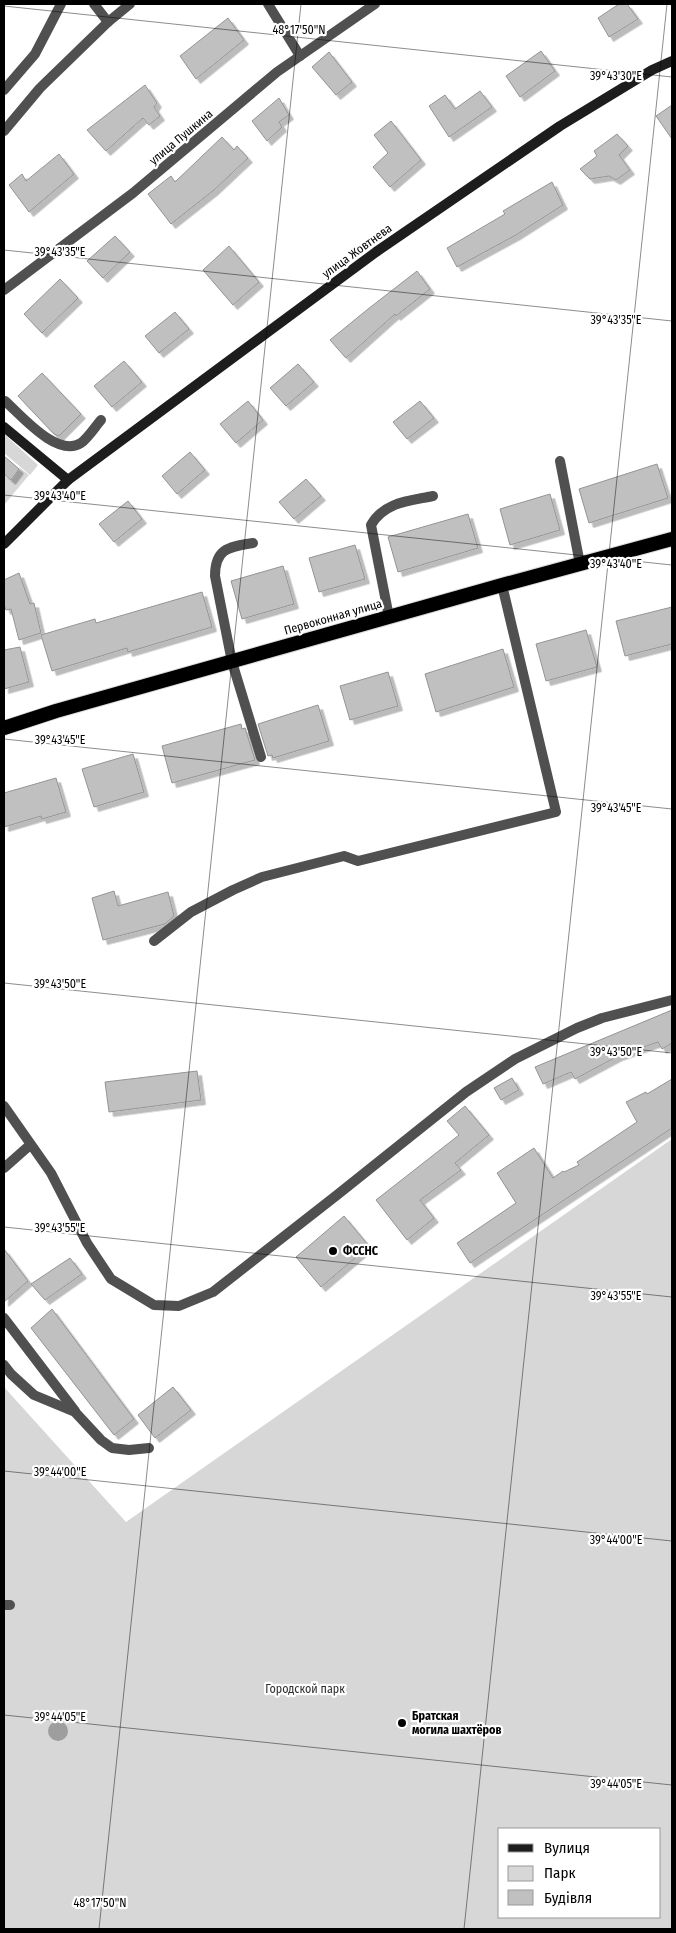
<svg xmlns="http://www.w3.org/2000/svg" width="676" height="1933" viewBox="0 0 676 1933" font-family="'Fira Sans Condensed',sans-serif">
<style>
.green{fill:#d7d7d7;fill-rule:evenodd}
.water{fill:#9e9e9e}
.building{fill:#c0c0c0;stroke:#949494;filter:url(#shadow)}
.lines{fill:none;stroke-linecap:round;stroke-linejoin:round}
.trunk-casing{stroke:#dbdbdb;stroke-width:16}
.minor{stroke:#505050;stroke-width:10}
.secondary{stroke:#1d1d1d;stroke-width:10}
.trunk{stroke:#000;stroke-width:14}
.ticks{fill:none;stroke:#000;stroke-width:1;stroke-opacity:0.45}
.poi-dot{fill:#000;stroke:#fff;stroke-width:2}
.labels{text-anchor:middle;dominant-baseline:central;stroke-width:4.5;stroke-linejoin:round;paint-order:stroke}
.street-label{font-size:12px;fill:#000;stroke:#fff}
.poi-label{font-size:12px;font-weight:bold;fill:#000;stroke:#fff;text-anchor:start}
.park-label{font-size:12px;fill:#2e2e2e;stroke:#fff}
.ticks-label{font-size:12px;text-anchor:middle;fill:#000;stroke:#fff;stroke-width:4.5;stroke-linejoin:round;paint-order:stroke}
</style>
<defs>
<filter id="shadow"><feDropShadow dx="4.5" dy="4.5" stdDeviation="0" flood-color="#0004"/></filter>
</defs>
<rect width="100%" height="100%" fill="#fff"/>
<g class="green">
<path d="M4,434L38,465L30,475L4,453Z"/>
<path d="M20,468L29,475L4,505V475L11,481Z"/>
<path d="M672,1139V1929H4V1387L126,1522ZM500,1829H660V1917H500Z"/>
</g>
<circle class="water" cx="58" cy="1731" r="10"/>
<g class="building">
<path d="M619,4H627L638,19L609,37L598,18Z"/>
<path d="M228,18L244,40L196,79L180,56Z"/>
<path d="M541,51L555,71L520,97L506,76Z"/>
<path d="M329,52L352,82L336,95L312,67Z"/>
<path d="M145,85L157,103L154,107L160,116L149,125L143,118L106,151L87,130Z"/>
<path d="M480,91L492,107L449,137L429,106L445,95L455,109Z"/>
<path d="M279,98L289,115L279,122L282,127L267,141L252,121Z"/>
<path d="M672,105V139L656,116Z"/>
<path d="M391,121L421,160L390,187L373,167L388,153L374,135Z"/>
<path d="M617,134L628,146L619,155L630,170L616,180L609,176L590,179L580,169L597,156L594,151Z"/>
<path d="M222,137L234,150L237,146L248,158L214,190L171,224L148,194L171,176L175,182Z"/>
<path d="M59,154L74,174L29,212L9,185L22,174L26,181Z"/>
<path d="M552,182L563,205L516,235L457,267L447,248L505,214L503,211Z"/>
<path d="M115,236L130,252L103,278L87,261Z"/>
<path d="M229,246L259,282L233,305L203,270Z"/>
<path d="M417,271L430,289L396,316L395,314L346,358L330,340L368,309Z"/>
<path d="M60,279L78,298L42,333L24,314Z"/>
<path d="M175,312L189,329L159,353L145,336Z"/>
<path d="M124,361L142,382L112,407L94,386Z"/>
<path d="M298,364L314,382L286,406L270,388Z"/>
<path d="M42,373L81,414L59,436L54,434L18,396Z"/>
<path d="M248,401L263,420L236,443L220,424Z"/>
<path d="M420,401L434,418L407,439L393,422Z"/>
<path d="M190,452L205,470L177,494L162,476Z"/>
<path d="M4,456L19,469L11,480L4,474Z"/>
<path d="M657,464L668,498L589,523L579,489Z"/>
<path d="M306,479L321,496L294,519L279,502Z"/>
<path d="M550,494L560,530L510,545L500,509Z"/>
<path d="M128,501L142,519L114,542L99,524Z"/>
<path d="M468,514L478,548L398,572L388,537Z"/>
<path d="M355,545L365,579L319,592L309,558Z"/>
<path d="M283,566L294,604L242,619L231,581Z"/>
<path d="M19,573L30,604L34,603L41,633L19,640L11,609L6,610L4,604V580Z"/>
<path d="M202,592L212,627L128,652L127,648L52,671L41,635L95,619L96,623Z"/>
<path d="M672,607V644L625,656L616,621Z"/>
<path d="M586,630L597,667L546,681L536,644Z"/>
<path d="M20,647L29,682L4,689V650Z"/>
<path d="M503,649L514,687L436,712L425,674Z"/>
<path d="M388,672L398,706L350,720L340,686Z"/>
<path d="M318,705L329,741L273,758L272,755L268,756L258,724Z"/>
<path d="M241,724L242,729L245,728L255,760L172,783L162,746Z"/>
<path d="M133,754L144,792L94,807L82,769Z"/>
<path d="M56,778L66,812L42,819L41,816L4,827V793Z"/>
<path d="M114,891L118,906L168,892L174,916L165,924L103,940L92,898Z"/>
<path d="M672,1010V1043L662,1049L658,1042L618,1056L575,1079L571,1072L543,1084L535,1067Z"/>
<path d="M197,1071L201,1100L109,1112L105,1082Z"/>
<path d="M512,1078L519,1090L501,1100L494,1088Z"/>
<path d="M672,1079V1128L470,1263L457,1243L516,1203L497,1173L534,1148L553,1178L563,1171L564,1172L579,1165L577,1162L637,1122L626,1102L646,1092L647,1094Z"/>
<path d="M465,1106L489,1135L455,1163L461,1170L420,1200L434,1218L407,1240L376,1200L459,1135L447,1121Z"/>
<path d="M344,1216L369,1246L321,1287L296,1257Z"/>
<path d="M4,1249L28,1281L4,1302Z"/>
<path d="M70,1258L82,1274L45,1300L31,1284Z"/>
<path d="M52,1309L134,1419L114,1435L31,1328Z"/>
<path d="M173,1387L191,1410L155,1438L138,1415Z"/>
</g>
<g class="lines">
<defs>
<path id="trunk" d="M4,728L56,711L502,585L672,539"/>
</defs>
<use href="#trunk" class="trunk-casing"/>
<g class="minor">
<path d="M94,4L108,22L130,4"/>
<path d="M268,4L300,56"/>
<path d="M4,90L35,54L61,4"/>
<path d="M4,131L40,88L108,22"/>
<path d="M4,290L133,193L277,72L375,4"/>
<path d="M4,403L5,401C22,416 57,458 81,443C88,438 95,427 101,420"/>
<path d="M560,461L580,564"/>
<path d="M253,543C229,547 215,548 215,576L232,662L261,757"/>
<path d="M389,617L371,525C384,502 409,501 433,496"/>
<path d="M154,941L191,912L233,890L262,877L344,856L358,861L556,812L502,585"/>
<path d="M4,1106L51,1173L87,1243L111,1279L154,1305L179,1306L213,1292L337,1195L466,1092L515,1059L577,1028L602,1018L672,1000"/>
<path d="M4,1168L30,1145"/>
<path d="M4,1318L75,1411"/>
<path d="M4,1365L11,1374L34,1395L75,1412L101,1440L112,1448L129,1450L149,1448"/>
<path d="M4,1605H10"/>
</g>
<g class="secondary">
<path d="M4,427L68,480"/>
<path d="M4,544L68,480L376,252L560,126L652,70L672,61"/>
</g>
<use href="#trunk" class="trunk"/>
</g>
<path class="ticks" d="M4,6L672,77M4,250L672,321M4,495L672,565M4,739L672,809M4,983L672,1053M4,1227L672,1297M4,1471L672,1541M4,1715L672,1785M99,1929L301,4M464,1929L667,4"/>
<g class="poi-dot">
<circle cx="333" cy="1251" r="5"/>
<circle cx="402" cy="1723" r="5"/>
</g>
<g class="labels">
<g class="street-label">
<text transform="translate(181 137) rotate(-40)">улица Пушкина</text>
<text transform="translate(357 251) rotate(-36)">улица Жовтнева</text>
<text transform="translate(333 617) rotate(-16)">Первоконная улица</text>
</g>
<g class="poi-label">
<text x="343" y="1251">ФССНС</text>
<text x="412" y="1716">Братская<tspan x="412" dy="14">могила шахтёров</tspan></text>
</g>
<g class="park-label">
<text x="305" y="1689">Городской парк</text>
</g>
</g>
<g class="ticks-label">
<text x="299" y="34">48°17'50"N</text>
<text x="616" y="80">39°43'30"E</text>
<text x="60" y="256">39°43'35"E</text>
<text x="616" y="324">39°43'35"E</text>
<text x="60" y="500">39°43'40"E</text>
<text x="616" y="568">39°43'40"E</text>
<text x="60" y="744">39°43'45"E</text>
<text x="616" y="812">39°43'45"E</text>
<text x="60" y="988">39°43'50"E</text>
<text x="616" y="1056">39°43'50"E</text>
<text x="60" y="1232">39°43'55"E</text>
<text x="616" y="1300">39°43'55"E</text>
<text x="60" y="1476">39°44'00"E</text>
<text x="616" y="1544">39°44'00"E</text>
<text x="60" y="1721">39°44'05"E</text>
<text x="616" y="1788">39°44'05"E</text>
<text x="100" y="1907">48°17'50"N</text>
</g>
<rect width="676" height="1933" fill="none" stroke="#000000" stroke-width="10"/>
<rect x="498" y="1828" width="162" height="90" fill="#ffffff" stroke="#999999"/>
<rect x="508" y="1844" width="25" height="8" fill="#1d1d1d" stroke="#999999"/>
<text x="544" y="1853" font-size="15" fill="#000000">Вулиця</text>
<rect x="508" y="1866" width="25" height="15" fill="#d7d7d7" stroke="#999999"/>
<text x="544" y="1878" font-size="15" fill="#000000">Парк</text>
<rect x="508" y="1890" width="25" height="15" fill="#c0c0c0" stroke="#999999"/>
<text x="544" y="1903" font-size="15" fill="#000000">Будівля</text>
</svg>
